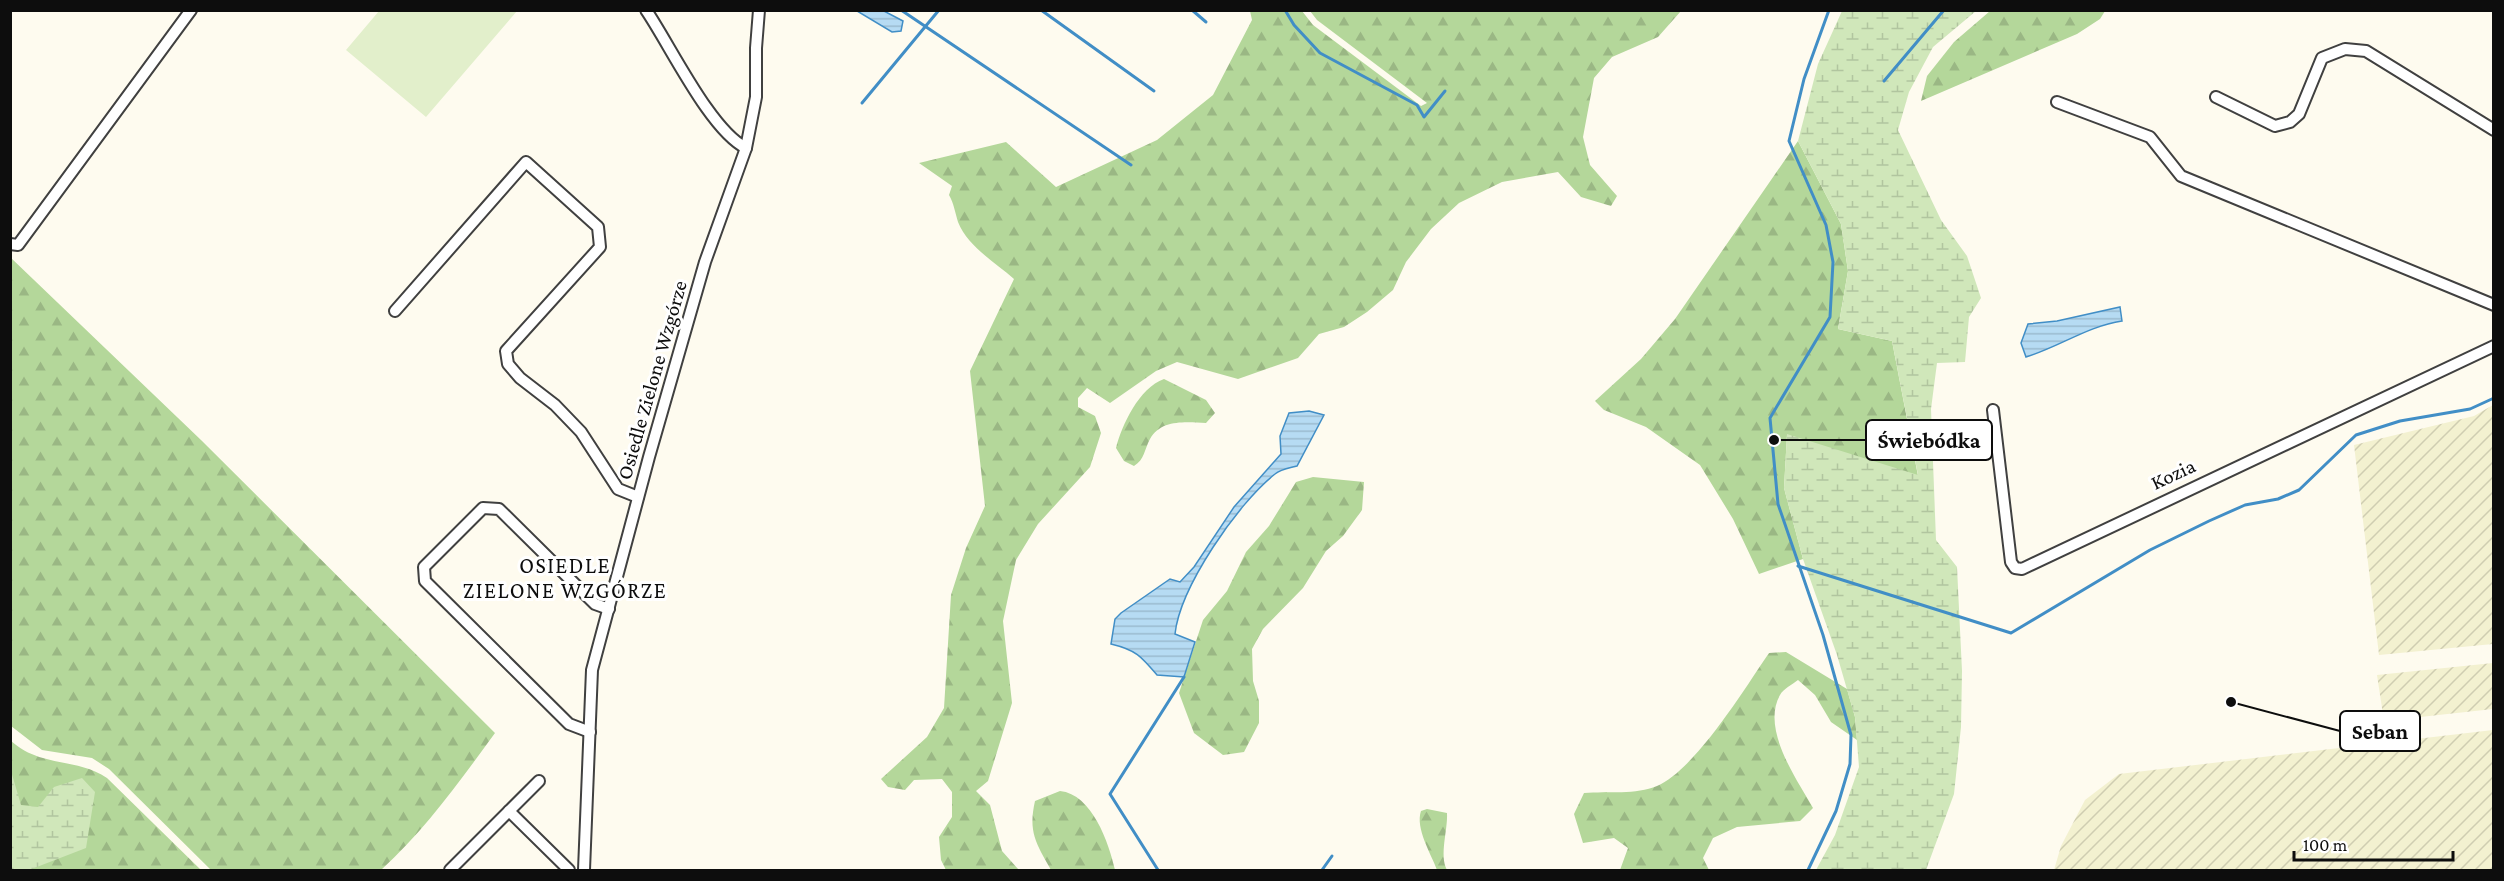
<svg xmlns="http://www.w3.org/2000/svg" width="2504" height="881" viewBox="0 0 2504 881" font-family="'Crimson Pro',serif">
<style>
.farmland{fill:url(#farmland-furrows)}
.forest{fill:url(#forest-firs)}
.wetland{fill:url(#wetland-marsh)}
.pitch{fill:#e2efcb}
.water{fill:url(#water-rules);stroke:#418ec6;stroke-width:1.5}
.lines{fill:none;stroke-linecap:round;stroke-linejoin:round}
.stream{stroke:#418ec6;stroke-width:3}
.minor-casing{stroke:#404040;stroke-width:14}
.minor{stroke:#fff;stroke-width:10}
.labels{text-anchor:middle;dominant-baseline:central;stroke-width:6;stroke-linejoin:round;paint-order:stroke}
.street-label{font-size:21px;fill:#0d0d0d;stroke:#fff}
.neighbourhood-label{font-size:22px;letter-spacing:1.5px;fill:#0d0d0d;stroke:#fff}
.leader{fill:none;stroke:#0d0d0d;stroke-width:2}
.callout-dot{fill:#0d0d0d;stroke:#fff;stroke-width:2}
.callout{fill:#fff;stroke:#0d0d0d;stroke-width:2}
.callout-label{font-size:22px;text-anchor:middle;font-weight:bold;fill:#0d0d0d}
</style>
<defs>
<pattern id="farmland-furrows" width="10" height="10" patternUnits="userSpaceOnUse" patternTransform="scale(1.5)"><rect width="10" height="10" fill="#f3f1d0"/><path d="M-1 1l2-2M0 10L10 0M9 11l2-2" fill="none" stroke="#cfcdb1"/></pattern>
<pattern id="forest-firs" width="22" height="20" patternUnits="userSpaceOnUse" patternTransform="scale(1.5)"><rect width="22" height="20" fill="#b4d79a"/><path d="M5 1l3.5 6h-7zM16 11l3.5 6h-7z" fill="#9ab784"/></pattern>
<pattern id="wetland-marsh" width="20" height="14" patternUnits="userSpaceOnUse" patternTransform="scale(1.5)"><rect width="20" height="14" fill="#d0e7ba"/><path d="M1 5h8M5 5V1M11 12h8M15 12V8" fill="none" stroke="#b1c59f"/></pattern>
<pattern id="water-rules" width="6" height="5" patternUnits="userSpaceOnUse" patternTransform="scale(1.5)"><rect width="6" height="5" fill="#b6dbf3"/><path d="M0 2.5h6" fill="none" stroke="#9bbbcf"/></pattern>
</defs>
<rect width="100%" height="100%" fill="#fefbef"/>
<g class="farmland">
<path d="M2493,405V644L2379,655L2354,445L2474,416Z"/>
<path d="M2493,663V709L2384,721L2377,675Z"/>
<path d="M2493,730V870H2054L2061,846L2085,800L2119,774Z"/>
</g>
<g class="forest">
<path d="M1250,11H1302L1313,25L1421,106L1427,103L1317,20L1310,11H1681L1658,37L1612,57L1594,78L1583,137L1590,165L1617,196L1611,206L1581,197L1558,172L1502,182L1459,203L1431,229L1406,262L1393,290L1367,312L1344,327L1319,334L1298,358L1238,379L1177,362L1156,371L1110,403L1087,388L1078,398V407L1095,416L1101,433L1090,467L1038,524L1016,560L1003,621L1012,703L988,781L976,791L990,805L1002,851L1019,870H946L941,860L939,837L952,817V792L942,779L914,780L905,790L888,787L881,779L927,737L944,708L951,595L966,548L985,506L970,371L1014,279C995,262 968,247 958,222C955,212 954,204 949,195L952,186L919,163L1006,142L1056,187L1157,140L1213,95L1252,20Z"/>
<path d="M1990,11V10L2105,11L2100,19L2077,34L1921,101L1927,76L1954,42Z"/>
<path d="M1798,141L1841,224L1848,271L1838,329L1892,341L1918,476L1787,435L1784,488L1803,559L1759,574L1733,519L1700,465L1646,427L1604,410L1595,401L1641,359L1675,319Z"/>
<path d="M10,257L201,440L495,733C460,781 425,830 381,870H211L109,769L92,758L42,750L11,726Z"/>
<path d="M1164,379L1206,400L1215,413L1206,423C1186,422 1161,419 1150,439C1144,450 1145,459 1134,466L1124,461L1116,448C1122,425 1139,388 1164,379Z"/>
<path d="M1313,477L1364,482L1362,510L1343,536L1326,551L1303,588L1263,629L1252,649L1253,681L1259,701V723L1244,752L1223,755L1194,733L1179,693L1203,620L1227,591L1246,552L1269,526L1296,482Z"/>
<path d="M1786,652L1847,689L1855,717L1857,740L1831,722L1815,695L1798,680C1793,684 1783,689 1780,695C1761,729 1796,778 1813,808L1800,821L1737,827L1713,838L1703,858L1709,870H1620L1628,848L1614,838L1583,843L1574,814L1584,793C1608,791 1636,795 1657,786C1695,770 1745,688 1769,653Z"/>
<path d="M10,740C40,768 76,757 107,778L201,870H11Z"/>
<path d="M1060,791C1092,794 1109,843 1115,870H1051C1036,843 1028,832 1035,801Z"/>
<path d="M1427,809L1447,813C1448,830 1439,855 1447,870H1437C1431,854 1415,828 1421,811Z"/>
</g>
<g class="wetland">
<path d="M1842,11H1976L1933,47L1909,92L1898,130L1941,220L1967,256L1981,298L1969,317L1965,362L1937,363L1931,409L1936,540L1957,567L1962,671L1961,727L1954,794L1926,870H1816L1835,835L1859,767L1855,717L1837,655L1803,559L1784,488L1787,434L1918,475L1892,341L1838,329L1848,271L1841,224L1798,141L1818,64Z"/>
<path d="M11,771L21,805L38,807L54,787L82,778L95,792L86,848L29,870H11Z"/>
</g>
<path class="pitch" d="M379,11V10L517,11L426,117L346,50Z"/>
<g class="water">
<path d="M857,11H884L903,21L901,31L892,32Z"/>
<path d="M2120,307L2122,321C2088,326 2059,347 2026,357L2021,343L2028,324L2057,321Z"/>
<path d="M1309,411L1324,415L1297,466C1290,468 1281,469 1275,474C1238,503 1180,587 1175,634L1195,642L1184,677L1157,675C1141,656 1136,650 1111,644L1115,619L1121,613L1170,579L1180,582L1194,567L1234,507L1281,454L1280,436L1289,413Z"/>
</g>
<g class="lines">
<g class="stream">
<path d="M901,10L1131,165"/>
<path d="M1041,10L1154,91"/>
<path d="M1192,10L1206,22"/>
<path d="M1285,10L1294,25L1320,53L1417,105L1424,117L1445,91"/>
<path d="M1884,81L1944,10"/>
<path d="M862,103L939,10"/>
<path d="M1798,566L2011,633L2150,550L2209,521L2245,505L2278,499L2299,490L2356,435L2400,421L2470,409L2494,398"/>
<path d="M1158,870L1110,794L1184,677"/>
<path d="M1322,870L1332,856"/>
<path d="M1808,870L1836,811L1850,764L1851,735L1823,635L1778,504L1770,418L1830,317L1833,262L1826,225L1789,141L1804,79L1829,10"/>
</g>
<defs>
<g id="minor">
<path d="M646,10C670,45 710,130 746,148"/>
<path d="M2216,97L2275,126L2290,122L2299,114L2322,58L2345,49L2366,51L2494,130"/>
<path d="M2057,102L2150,137L2181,176L2494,305"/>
<path d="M10,244L18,245L191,10"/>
<path d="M395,311L526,162L598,227L600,247L506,351L508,364L520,378L555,405L581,432L618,489L638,497"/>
<path d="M1993,410L2011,562L2015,568L2022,569L2494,346"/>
<path d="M590,732L569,724L425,581L424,567L483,508L499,509L595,604L609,609"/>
<path d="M509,811L539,781"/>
<path d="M450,870L509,811L569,870"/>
<path d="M584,870L592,670L649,457L705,262L746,148L756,97V48L759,10"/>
</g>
</defs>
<use href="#minor" class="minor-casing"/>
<use href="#minor" class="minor"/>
</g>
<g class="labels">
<g class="street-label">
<text transform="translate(652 380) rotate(-74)">Osiedle Zielone Wzgórze</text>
<text transform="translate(2173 474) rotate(-25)">Kozia</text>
</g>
<g class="neighbourhood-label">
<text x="565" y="565">OSIEDLE<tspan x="565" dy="25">ZIELONE WZGÓRZE</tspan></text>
</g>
</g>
<path class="leader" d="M1774 440L1866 440M2231 702L2340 731"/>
<g class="callout-dot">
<circle cx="1774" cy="440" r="6"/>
<circle cx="2231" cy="702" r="6"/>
</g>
<g class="callout">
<rect x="1866" y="420" width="126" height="40" rx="6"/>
<rect x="2340" y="711" width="80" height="40" rx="6"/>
</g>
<g class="callout-label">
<text x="1929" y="448">Świebódka</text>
<text x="2380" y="739">Seban</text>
</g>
<rect width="2504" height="881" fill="none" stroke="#0d0d0d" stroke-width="24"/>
<path d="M2294 851v9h159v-9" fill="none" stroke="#0d0d0d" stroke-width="3"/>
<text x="2303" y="851" font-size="18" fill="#0d0d0d" stroke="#ffffff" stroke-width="4.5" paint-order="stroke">100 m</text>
</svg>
